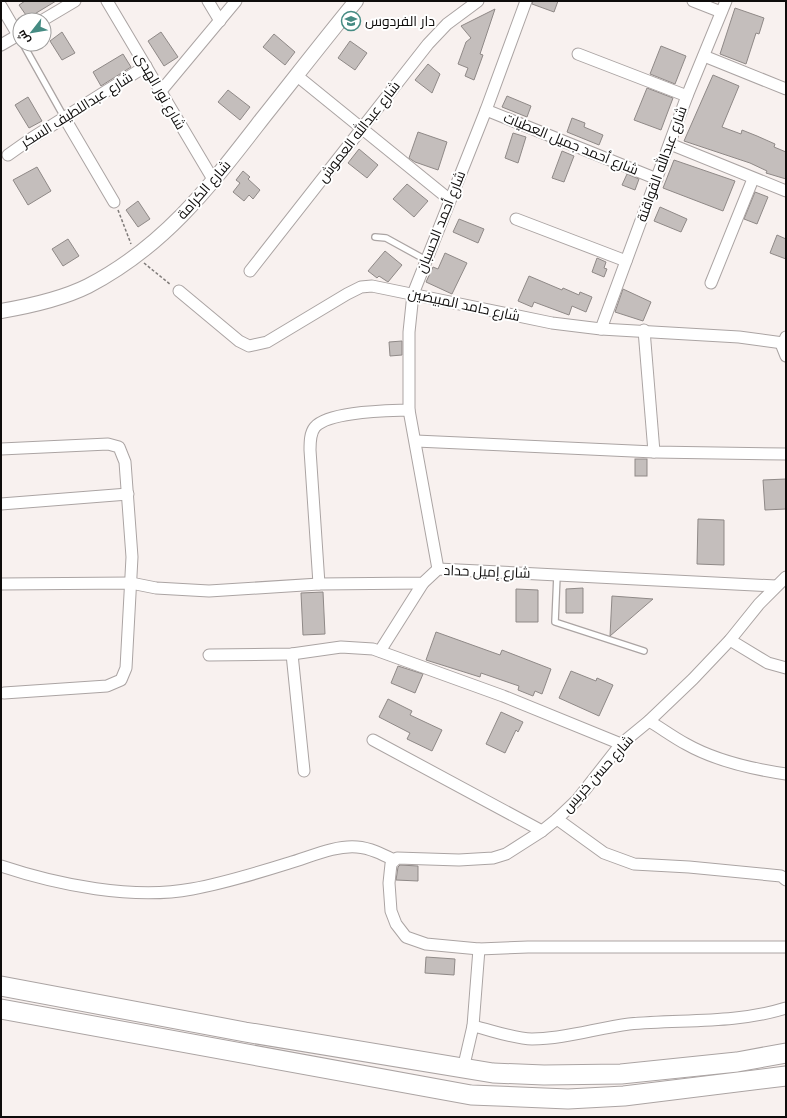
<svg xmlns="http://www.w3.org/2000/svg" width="787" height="1118" viewBox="0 0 787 1118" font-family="'Varela Round',Cairo,sans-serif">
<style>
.building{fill:#c4bebc;stroke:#8f8987}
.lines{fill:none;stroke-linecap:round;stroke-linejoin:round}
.service-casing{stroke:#aba4a3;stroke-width:8}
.minor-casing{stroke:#aba4a3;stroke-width:13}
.tertiary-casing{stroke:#aba4a3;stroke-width:16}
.trunk-casing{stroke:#aba4a3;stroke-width:21}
.path{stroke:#7f7b79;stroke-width:1.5;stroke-dasharray:3 2;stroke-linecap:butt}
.service{stroke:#fff;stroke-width:5.5}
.minor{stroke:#fff;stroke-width:11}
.tertiary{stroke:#fff;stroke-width:14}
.trunk{stroke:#fff;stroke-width:19}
.labels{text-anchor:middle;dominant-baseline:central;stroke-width:4;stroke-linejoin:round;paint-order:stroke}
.poi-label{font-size:14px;fill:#0e0c0b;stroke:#fff;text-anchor:start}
.street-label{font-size:14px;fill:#0e0c0b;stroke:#fff}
</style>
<rect width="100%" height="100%" fill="#f8f1ef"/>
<g class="building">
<path d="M25,1H56L28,18L19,5Z"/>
<path d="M533,1H558L554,12L532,4Z"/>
<path d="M735,8L764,18L759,34L756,33L746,64L720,54Z"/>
<path d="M495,9L480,54L483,55L474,80L465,76L468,68L458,64L466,42L471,38L461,26Z"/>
<path d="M62,32L75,53L62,60L50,41Z"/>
<path d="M161,32L178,57L164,66L148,41Z"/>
<path d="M274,34L295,52L285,65L263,47Z"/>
<path d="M350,41L367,53L355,70L338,58Z"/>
<path d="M661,46L686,56L675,84L650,74Z"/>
<path d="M123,54L131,67L101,86L93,72Z"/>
<path d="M428,64L440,74L432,93L415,80Z"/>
<path d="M713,75L739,86L722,127L741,134L742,130L757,136L775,144L774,147L786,152V179L766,173L767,171L750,163L684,141Z"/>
<path d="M647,88L673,98L661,130L634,120Z"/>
<path d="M228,90L250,107L240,120L218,102Z"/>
<path d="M507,96L531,106L527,117L502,107Z"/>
<path d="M28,97L42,121L29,128L15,105Z"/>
<path d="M572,118L585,123L584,127L603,135L599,145L567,132Z"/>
<path d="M418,132L447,142L438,170L415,162L409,158Z"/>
<path d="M513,133L526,137L518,163L505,158Z"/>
<path d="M359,149L378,165L367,178L348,163Z"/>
<path d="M562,151L574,156L564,182L552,178Z"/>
<path d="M674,160L735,181L723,211L663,188Z"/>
<path d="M37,167L51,191L28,205L13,180Z"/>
<path d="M243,171L250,177L248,179L260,190L253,199L249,195L244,201L233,192L240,183L236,180Z"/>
<path d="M627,174L639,179L635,190L622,185Z"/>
<path d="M407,184L428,201L414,217L393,199Z"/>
<path d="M755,192L768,197L757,224L744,219Z"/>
<path d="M138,201L150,219L138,227L126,210Z"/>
<path d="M660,207L687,219L681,232L654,221Z"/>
<path d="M459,219L484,229L478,243L453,232Z"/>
<path d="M777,235L786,239V259L770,253Z"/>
<path d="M68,239L79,256L63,266L52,249Z"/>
<path d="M385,251L402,265L388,282L379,276L377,278L368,271Z"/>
<path d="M445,253L467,263L452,294L426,282L433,267L438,269Z"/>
<path d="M597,258L606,262L604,268L607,269L604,277L592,272Z"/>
<path d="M529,276L562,290L563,288L579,295L580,292L592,297L586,312L572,306L569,315L534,302L532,307L518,301Z"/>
<path d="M623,289L651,302L643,321L615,312Z"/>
<path d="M402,341V355L390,356L389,342Z"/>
<rect x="635" y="459" width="12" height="17"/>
<path d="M786,479V509L765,510L763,480Z"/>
<path d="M698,519L724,520V565L697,564Z"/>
<path d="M583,588V613H566V589Z"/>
<path d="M516,589L538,590V622H516Z"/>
<path d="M323,592L325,634L303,635L301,593Z"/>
<path d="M612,596L653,599L610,636Z"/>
<path d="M436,632L500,655L502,650L551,669L542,694L535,691L533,696L518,690L519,686L481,673L480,677L426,660Z"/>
<path d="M398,666L423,674L415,693L391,683Z"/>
<path d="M571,671L596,681L597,678L613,685L599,716L559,698Z"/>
<path d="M388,699L412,711L410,715L442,730L432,751L407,739L410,733L379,717Z"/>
<path d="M501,712L523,722L518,732L516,730L505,753L486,744Z"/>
<path d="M400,865L418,866V881L396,880L398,867Z"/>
<path d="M426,957L455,959L454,975L425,973Z"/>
</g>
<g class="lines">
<defs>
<g id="service">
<path d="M23,44L64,117"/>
<path d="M375,237L386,238L426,260"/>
<path d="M557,575L555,622L644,651"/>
</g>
<g id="minor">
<path d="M107,1L214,181"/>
<path d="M208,1L220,21"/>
<path d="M693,1L721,12"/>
<path d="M1,6L18,35"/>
<path d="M43,20L75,1"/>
<path d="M1,45L20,34"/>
<path d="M578,54L687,96"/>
<path d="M704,56L786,89"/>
<path d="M296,75L450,200"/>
<path d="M161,91L236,1"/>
<path d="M486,110L657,179"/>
<path d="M64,117L114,202"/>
<path d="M670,144L786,191"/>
<path d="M8,155L32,138L146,66"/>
<path d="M516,219L626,261"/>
<path d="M250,271L428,44L447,24L478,1"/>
<path d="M711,283L753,179"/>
<path d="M179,291L239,341L249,346L267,342L347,294L361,287L372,286L552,323L601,329L739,337L783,343"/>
<path d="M601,329L687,96L726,1"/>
<path d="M644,330L654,452"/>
<path d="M786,337L782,346L786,356"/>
<path d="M416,441L654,452L786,454"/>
<path d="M1,449L108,444L119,447L125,462L132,557L126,668L121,680L107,686L4,693"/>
<path d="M1,504L128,494"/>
<path d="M438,569L409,410V332L413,294L486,110L526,1"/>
<path d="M786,577L759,604L730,640L693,679L649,721L621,744L577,800L557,819L542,831L506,854L493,858L459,860L397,858L391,864L389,883L391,911L396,924L406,937L426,944L479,949L528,947H786"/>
<path d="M1,584L131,583L156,588L209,591L319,584L423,583L438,569L776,586"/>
<path d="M319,584L310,450C310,442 310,433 315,427C329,411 388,411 409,410"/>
<path d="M730,640L768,663L786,668"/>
<path d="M380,651L423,583"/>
<path d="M292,654L304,771"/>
<path d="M209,655L292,654L341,647L373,649L503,696L621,744"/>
<path d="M649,721C661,728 673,737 686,744C716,761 752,769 786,774"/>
<path d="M373,740L542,831"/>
<path d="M557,819L604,853L634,864L689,867L781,876L786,880"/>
<path d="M1,866C58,885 133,900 192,889C225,883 257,873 289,863C310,857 335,845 357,847C370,848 382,854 394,860"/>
<path d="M473,1026C491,1030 515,1039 532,1039C565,1039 597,1028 629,1024C682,1019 735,1024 786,1008"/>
<path d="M463,1069L473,1026L479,949"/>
</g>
<path id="tertiary" d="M1,311C30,306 62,299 88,286C165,246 210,186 262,119C293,80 324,40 356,1"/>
<g id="trunk">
<path d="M1,986L245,1032L493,1073L544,1075L621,1074L737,1062L786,1053"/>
<path d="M1,1009L471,1095L568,1099L624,1096L786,1076"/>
</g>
</defs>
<use href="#service" class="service-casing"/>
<use href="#minor" class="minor-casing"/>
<use href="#tertiary" class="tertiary-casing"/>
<use href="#trunk" class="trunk-casing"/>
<g class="path">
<path d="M118,210L131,244"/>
<path d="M144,263L171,285"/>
</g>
<use href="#service" class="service"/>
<use href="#minor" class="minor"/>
<use href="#tertiary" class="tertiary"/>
<use href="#trunk" class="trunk"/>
</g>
<defs>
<symbol id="school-ring" viewBox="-11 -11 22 22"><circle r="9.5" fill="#fff" stroke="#458b83" stroke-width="1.5"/><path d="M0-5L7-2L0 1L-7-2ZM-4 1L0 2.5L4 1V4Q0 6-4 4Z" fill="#458b83"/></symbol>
</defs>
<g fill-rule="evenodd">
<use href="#school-ring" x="340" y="10" width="22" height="22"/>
</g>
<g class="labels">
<g class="poi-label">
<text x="365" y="21">دار الفردوس</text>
</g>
<g class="street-label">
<text transform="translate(160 91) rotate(60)">شارع نور الهدى</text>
<text transform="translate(77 110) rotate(-32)">شارع عبداللطيف السكر</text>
<text transform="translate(359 132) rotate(-52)">شارع عبدالله العموش</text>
<text transform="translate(571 144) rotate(22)">شارع أحمد جميل العطيات</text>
<text transform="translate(662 164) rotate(-70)">شارع عبدالله القواقنة</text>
<text transform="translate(204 190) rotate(-49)">شارع الكرامة</text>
<text transform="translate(441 222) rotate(-68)">شارع أحمد الحسبان</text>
<text transform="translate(464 305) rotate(12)">شارع حامد المبيضين</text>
<text transform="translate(487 572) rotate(2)">شارع إميل حداد</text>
<text transform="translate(598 774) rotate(-48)">شارع حسن خريس</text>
</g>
</g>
<rect width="787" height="1118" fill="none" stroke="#0e0c0b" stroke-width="4"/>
<g transform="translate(32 32) rotate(239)"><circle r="19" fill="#ffffff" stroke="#9f9e9d"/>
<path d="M0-3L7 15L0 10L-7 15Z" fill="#458b83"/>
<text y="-6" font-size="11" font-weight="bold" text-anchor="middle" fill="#0e0c0b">ش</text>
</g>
</svg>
